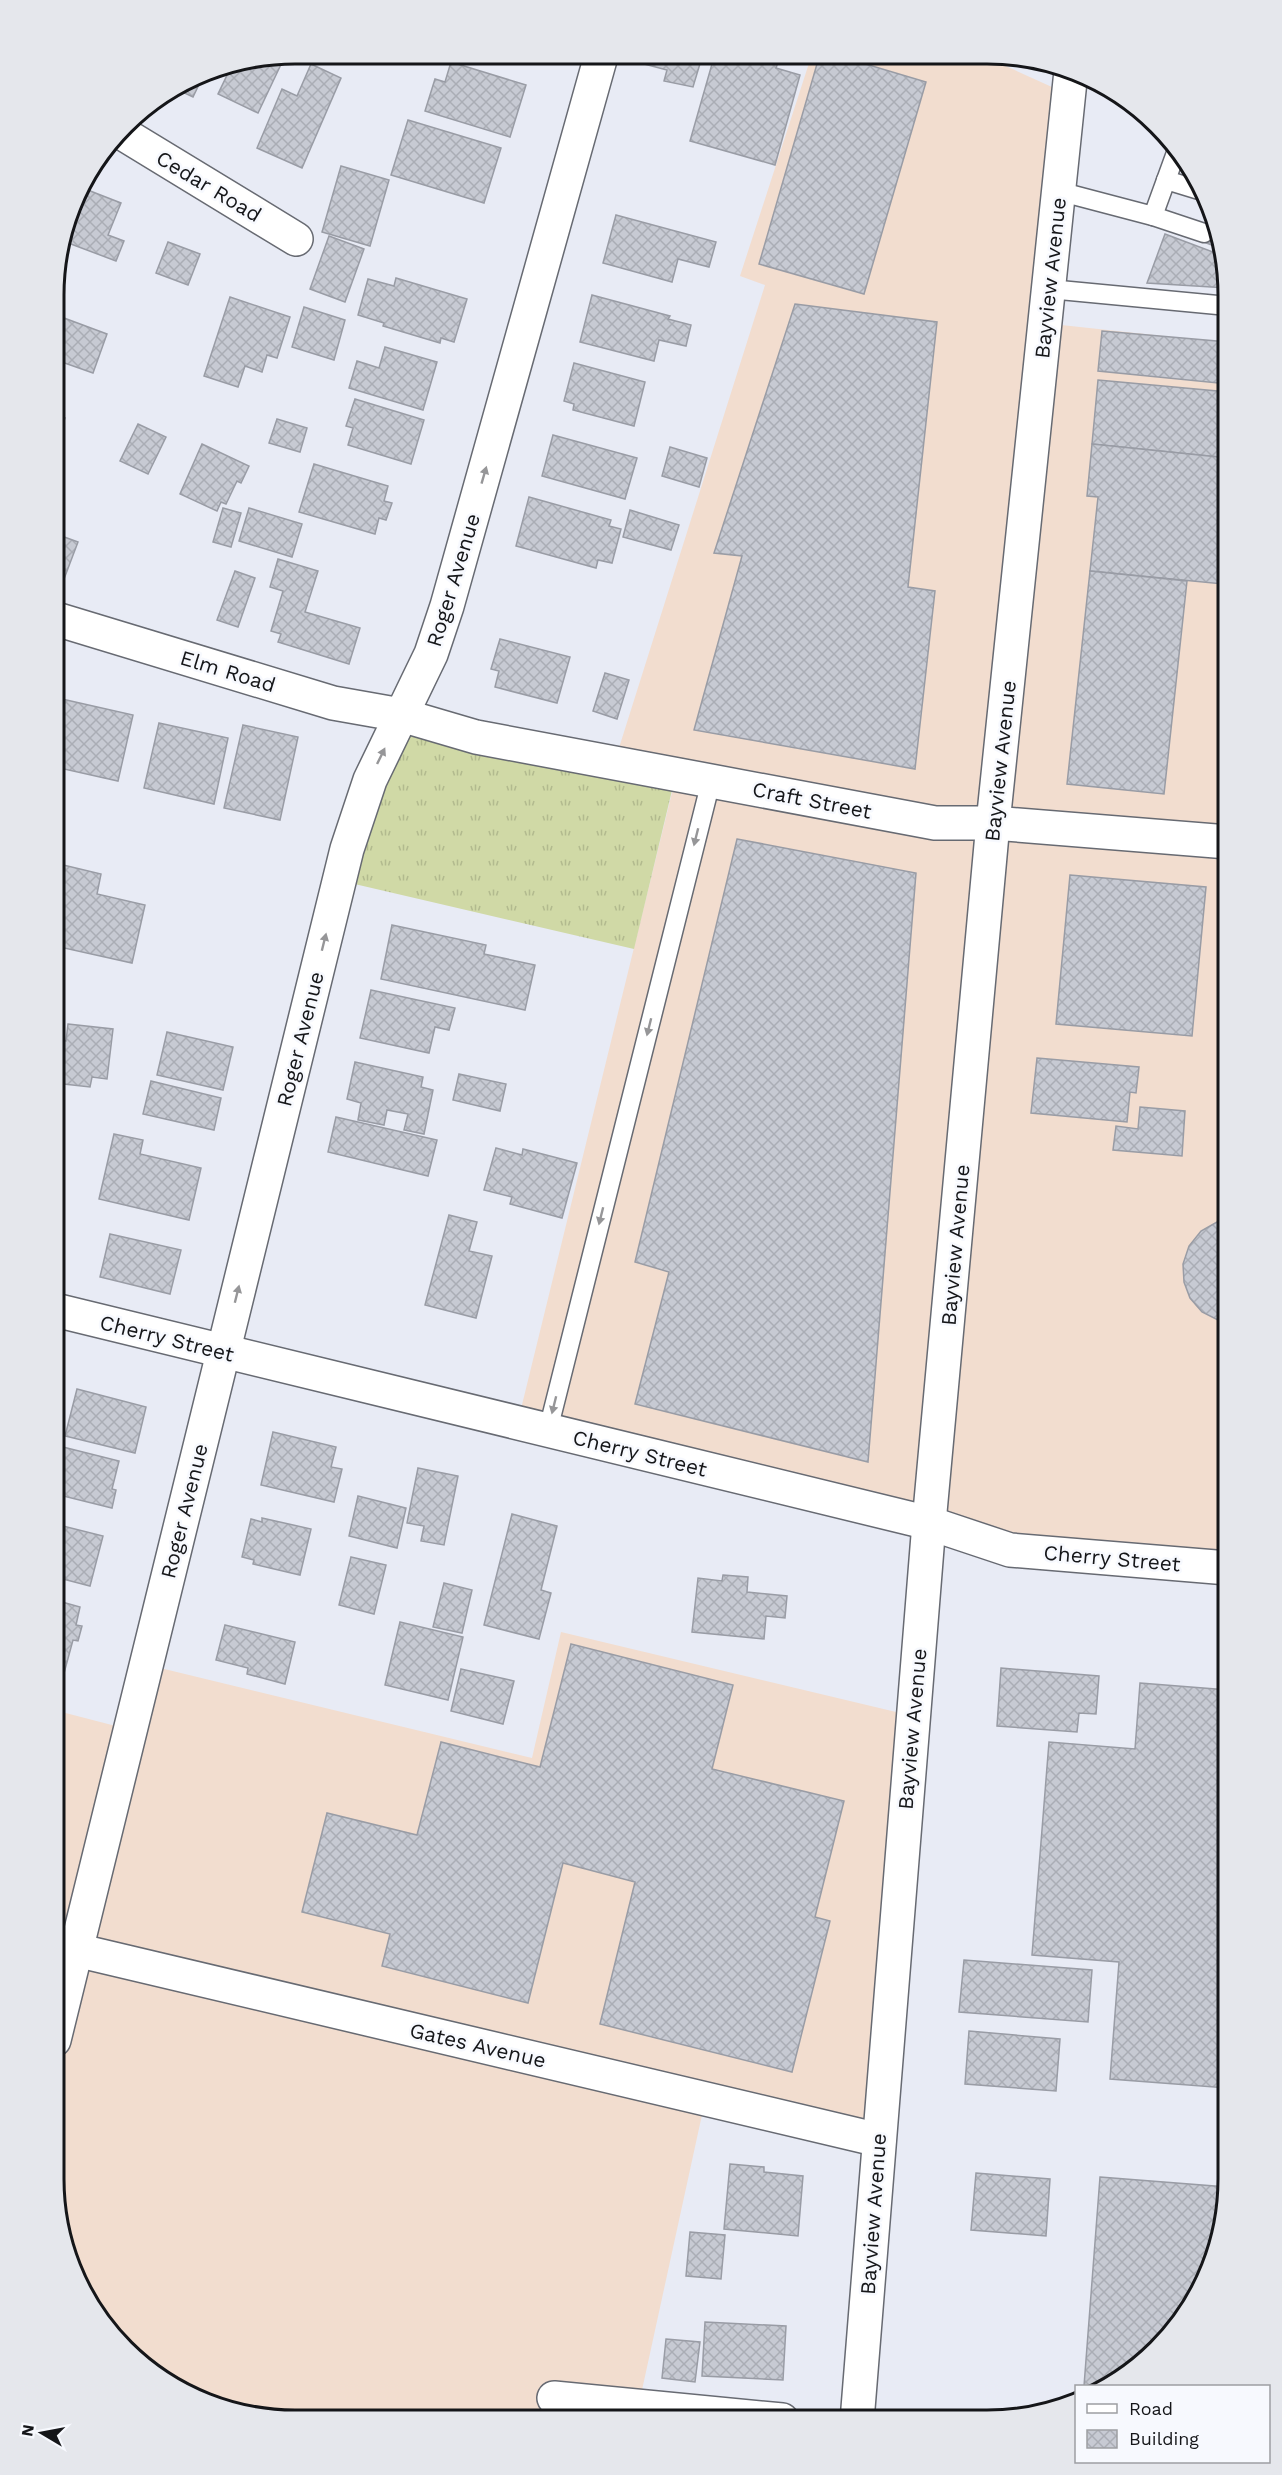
<svg xmlns="http://www.w3.org/2000/svg" width="1282" height="2475" viewBox="0 0 1282 2475" font-family="'Work Sans',sans-serif">
<style>
.industrial{fill:#f2ddcf}
.grass{fill:url(#grass-tufts)}
.building{fill:url(#building-cross-hatch);stroke:#999ca5;stroke-width:1.5}
.lines{fill:none;stroke-linecap:round;stroke-linejoin:round}
.lane-casing{stroke:#676a72;stroke-width:21}
.street-casing{stroke:#676a72;stroke-width:36}
.secondary-casing{stroke:#676a72;stroke-width:36}
.lane{stroke:#fff;stroke-width:18}
.street{stroke:#fff;stroke-width:33}
.secondary{stroke:#fff;stroke-width:33}
.oneway{fill:#969698}
.labels{text-anchor:middle;dominant-baseline:central;stroke-width:5;stroke-linejoin:round;paint-order:stroke}
.street-label{font-size:21px;fill:#151619;stroke:#f7f9fe}
.rim{fill:none;stroke:#151619;stroke-width:3}
</style>
<defs>
<pattern id="grass-tufts" width="24" height="20" patternUnits="userSpaceOnUse" patternTransform="scale(1.5)"><rect width="24" height="20" fill="#d0d9a6"/><path d="M3 7l-1-3M5 7V3M7 7l1-3M15 17l-1-3M17 17v-4M19 17l1-3" fill="none" stroke="#b2ba8e"/></pattern>
<pattern id="building-cross-hatch" width="8" height="8" patternUnits="userSpaceOnUse" patternTransform="scale(1.5)"><rect width="8" height="8" fill="#c7cad3"/><path d="M0 0l8 8M0 8l8-8" fill="none" stroke="#aaadb5"/></pattern>
</defs>
<rect width="100%" height="100%" fill="#e8ebf5"/>
<g class="industrial">
<path d="M811,57L988,58L1074,97L1052,324L1228,343V1563L1010,1545L519,1417L679,764L618,751L765,285L740,276Z"/>
<path d="M561,1632L917,1717L885,2146L705,2101L637,2413L555,2408L553,2420L263,2419L203,2403L136,2361L94,2314L67,2257L54,2180V1710L135,1731L152,1666L532,1758Z"/>
</g>
<path class="grass" d="M405,721L674,782L634,949L346,882Z"/>
<g class="building">
<path d="M382,55H414L411,63Z"/>
<path d="M285,56L258,113L218,94L231,67Z"/>
<path d="M646,56L702,57L693,87L664,81L667,70L644,64Z"/>
<path d="M714,57H780L776,68L800,75L775,165L690,141Z"/>
<path d="M819,57H842L926,82L864,294L759,264Z"/>
<path d="M451,62L526,85L510,137L425,111L435,79L445,82Z"/>
<path d="M311,64L341,78L302,168L257,148L282,89L297,96Z"/>
<path d="M205,72L193,97L176,89L203,72Z"/>
<path d="M408,120L501,148L484,203L391,175Z"/>
<path d="M341,166L389,180L370,246L322,232Z"/>
<path d="M80,187L121,203L108,235L124,241L116,261L63,241Z"/>
<path d="M1212,210L1215,218L1220,248L1201,241Z"/>
<path d="M616,215L716,242L709,267L678,259L672,282L603,263Z"/>
<path d="M1165,234L1221,255L1227,288L1147,283Z"/>
<path d="M329,236L364,249L345,302L310,289Z"/>
<path d="M168,242L200,254L188,285L156,273Z"/>
<path d="M396,278L467,299L454,342L441,338L440,343L383,326L384,323L358,315L368,279L394,286Z"/>
<path d="M592,295L670,316L668,319L691,325L686,346L659,340L654,361L580,342Z"/>
<path d="M230,297L290,317L277,358L267,355L262,372L245,366L238,387L204,376Z"/>
<path d="M795,304L937,322L908,587L935,591L915,769L694,730L742,556L714,553Z"/>
<path d="M304,307L345,320L334,360L292,347Z"/>
<path d="M56,315L107,334L93,373L56,360Z"/>
<path d="M1102,331L1228,342V384L1098,371Z"/>
<path d="M385,347L437,362L423,410L349,388L357,361L379,368Z"/>
<path d="M574,363L645,382L634,426L573,410L574,404L564,401Z"/>
<path d="M1098,380L1228,392V458L1092,444Z"/>
<path d="M355,399L424,420L411,464L348,445L353,428L346,426Z"/>
<path d="M56,414L65,418L56,444Z"/>
<path d="M277,419L307,428L300,452L269,443Z"/>
<path d="M138,424L166,437L148,474L120,461Z"/>
<path d="M553,435L637,458L625,499L542,476Z"/>
<path d="M202,444L249,466L241,483L237,481L226,504L221,502L217,511L180,494Z"/>
<path d="M1092,444L1228,458V537L1223,584L1090,571L1098,497L1087,496Z"/>
<path d="M670,447L707,458L699,487L662,476Z"/>
<path d="M314,464L388,486L384,501L392,503L386,520L379,518L375,534L299,512Z"/>
<path d="M529,497L611,520L609,526L621,529L612,563L598,560L596,568L516,546Z"/>
<path d="M223,508L241,513L231,547L213,542Z"/>
<path d="M249,508L302,524L292,557L239,541Z"/>
<path d="M630,510L679,525L671,550L623,537Z"/>
<path d="M56,534L78,542L64,579L56,575Z"/>
<path d="M278,559L318,571L305,612L360,628L349,664L278,642L281,634L271,631L283,591L270,587Z"/>
<path d="M235,571L255,578L238,627L217,620Z"/>
<path d="M1090,571L1187,581L1164,794L1067,784Z"/>
<path d="M500,639L570,657L557,703L495,687L499,671L491,669Z"/>
<path d="M605,673L629,680L617,719L593,711Z"/>
<path d="M62,699L133,715L118,781L55,767L56,731Z"/>
<path d="M159,723L228,738L214,804L144,788Z"/>
<path d="M243,725L298,737L280,820L224,808Z"/>
<path d="M737,839L916,873L868,1462L635,1404L669,1272L635,1262Z"/>
<path d="M55,863L101,874L97,894L145,905L132,963L55,946Z"/>
<path d="M1070,875L1206,887L1192,1036L1056,1024Z"/>
<path d="M392,925L486,945L484,954L535,965L525,1010L381,979Z"/>
<path d="M371,990L455,1008L449,1030L435,1027L429,1053L360,1038Z"/>
<path d="M68,1024L113,1029L107,1079L92,1077L90,1087L55,1083L56,1040L66,1041Z"/>
<path d="M167,1032L233,1047L223,1090L157,1075Z"/>
<path d="M1037,1058L1139,1067L1136,1093L1130,1092L1127,1122L1031,1113Z"/>
<path d="M355,1062L423,1077L421,1087L433,1090L424,1134L404,1130L408,1114L387,1110L384,1125L358,1120L361,1103L347,1099Z"/>
<path d="M459,1074L506,1084L500,1111L453,1100Z"/>
<path d="M151,1081L221,1098L214,1130L143,1114Z"/>
<path d="M1140,1107L1185,1111L1182,1156L1113,1150L1116,1126L1138,1129Z"/>
<path d="M336,1117L437,1140L428,1176L328,1152Z"/>
<path d="M114,1134L143,1140L140,1154L201,1168L189,1220L99,1199Z"/>
<path d="M496,1148L522,1155L523,1149L577,1163L562,1218L510,1204L512,1197L484,1190Z"/>
<path d="M449,1215L477,1222L469,1251L492,1256L476,1318L425,1305Z"/>
<path d="M1228,1220V1322L1218,1320L1202,1312L1190,1298L1184,1282L1183,1264L1189,1246L1201,1231L1217,1222Z"/>
<path d="M110,1234L181,1250L170,1294L100,1277Z"/>
<path d="M77,1389L146,1407L135,1453L65,1436Z"/>
<path d="M273,1432L336,1447L331,1467L342,1469L334,1502L261,1485Z"/>
<path d="M55,1445L119,1461L112,1489L116,1490L112,1508L55,1494Z"/>
<path d="M418,1468L458,1476L444,1545L421,1541L424,1526L407,1523Z"/>
<path d="M358,1496L406,1508L397,1548L349,1536Z"/>
<path d="M512,1514L557,1526L541,1590L551,1593L539,1639L484,1625Z"/>
<path d="M262,1518L311,1529L300,1575L253,1564L254,1560L242,1557L251,1519L262,1522Z"/>
<path d="M55,1524L103,1536L90,1586L55,1577Z"/>
<path d="M351,1557L386,1565L374,1614L339,1605Z"/>
<path d="M723,1575L748,1577L747,1592L787,1596L785,1618L766,1616L764,1639L692,1632L698,1578L722,1581Z"/>
<path d="M444,1583L472,1590L462,1633L433,1627Z"/>
<path d="M55,1600L80,1607L76,1625L82,1626L78,1641L73,1640L60,1688L55,1687Z"/>
<path d="M400,1622L463,1637L448,1700L385,1685Z"/>
<path d="M225,1625L295,1642L285,1684L247,1674L248,1668L216,1660Z"/>
<path d="M571,1644L733,1685L712,1769L844,1801L815,1917L830,1921L792,2072L600,2024L635,1882L563,1863L528,2003L382,1966L390,1934L302,1912L327,1813L417,1835L441,1742L540,1767Z"/>
<path d="M1001,1668L1099,1676L1096,1714L1079,1713L1077,1732L997,1726Z"/>
<path d="M461,1669L514,1681L503,1724L451,1711Z"/>
<path d="M1140,1683L1228,1690L1227,2088L1110,2079L1119,1962L1032,1955L1049,1742L1135,1749Z"/>
<path d="M54,1774L61,1776L54,1801Z"/>
<path d="M964,1960L1092,1970L1088,2022L959,2012Z"/>
<path d="M969,2031L1060,2039L1056,2091L965,2084Z"/>
<path d="M730,2164L764,2167V2172L803,2176L798,2236L724,2229Z"/>
<path d="M976,2173L1050,2179L1046,2236L971,2230Z"/>
<path d="M1100,2177L1227,2187V2196L1210,2272L1178,2327L1121,2380L1108,2386H1084Z"/>
<path d="M690,2232L725,2235L721,2279L686,2276Z"/>
<path d="M705,2322L786,2326L783,2380L702,2376Z"/>
<path d="M666,2339L700,2342L695,2382L662,2378Z"/>
</g>
<g class="lines">
<defs>
<g id="lane">
<path d="M1166,180L1202,191"/>
<path d="M1058,191L1153,216L1177,150"/>
<path d="M1153,216L1204,233"/>
<path d="M1049,289L1228,306"/>
<path d="M548,1430L711,781"/>
</g>
<g id="street">
<path d="M122,133L296,239"/>
<path d="M56,619L333,703L401,715L476,737L935,823H993L1228,842"/>
<path d="M55,1310L929,1523L1010,1550L1228,1568"/>
<path d="M76,1950L879,2140"/>
<path d="M554,2398L782,2420"/>
</g>
<g id="secondary">
<path d="M54,2040L347,849L370,780L431,654L447,606L601,56"/>
<path d="M857,2421L929,1523L993,823L1071,71"/>
</g>
</defs>
<use href="#lane" class="lane-casing"/>
<use href="#street" class="street-casing"/>
<use href="#secondary" class="secondary-casing"/>
<use href="#lane" class="lane"/>
<use href="#street" class="street"/>
<use href="#secondary" class="secondary"/>
</g>
<defs><path id="oneway-solid" d="M-6-.8H1V-3.2L6.5 0L1 3.2V.8H-6Z" transform="scale(1.5)"/></defs>
<g class="oneway">
<use href="#oneway-solid" transform="translate(484 475) rotate(-74)"/>
<use href="#oneway-solid" transform="translate(381 756) rotate(-64)"/>
<use href="#oneway-solid" transform="translate(696 837) rotate(104)"/>
<use href="#oneway-solid" transform="translate(324 942) rotate(-76)"/>
<use href="#oneway-solid" transform="translate(649 1027) rotate(104)"/>
<use href="#oneway-solid" transform="translate(601 1216) rotate(104)"/>
<use href="#oneway-solid" transform="translate(237 1294) rotate(-76)"/>
<use href="#oneway-solid" transform="translate(554 1405) rotate(104)"/>
</g>
<g class="labels">
<g class="street-label">
<text transform="translate(209 186) rotate(31)">Cedar Road</text>
<text transform="translate(1050 278) rotate(-84)">Bayview Avenue</text>
<text transform="translate(453 580) rotate(-73)">Roger Avenue</text>
<text transform="translate(228 671) rotate(17)">Elm Road</text>
<text transform="translate(1000 761) rotate(-84)">Bayview Avenue</text>
<text transform="translate(812 800) rotate(11)">Craft Street</text>
<text transform="translate(300 1039) rotate(-76)">Roger Avenue</text>
<text transform="translate(955 1245) rotate(-85)">Bayview Avenue</text>
<text transform="translate(167 1338) rotate(14)">Cherry Street</text>
<text transform="translate(640 1453) rotate(14)">Cherry Street</text>
<text transform="translate(184 1511) rotate(-76)">Roger Avenue</text>
<text transform="translate(1112 1558) rotate(5)">Cherry Street</text>
<text transform="translate(912 1729) rotate(-85)">Bayview Avenue</text>
<text transform="translate(478 2045) rotate(13)">Gates Avenue</text>
<text transform="translate(873 2214) rotate(-86)">Bayview Avenue</text>
</g>
</g>
<path d="M0 0H1282V2475H0ZM295 64H987A231 231 0 0 1 1218 295V2179A231 231 0 0 1 987 2410H295A231 231 0 0 1 64 2179V295A231 231 0 0 1 295 64Z" fill="#e5e7ec" fill-rule="evenodd"/>
<path class="rim" d="M295 64H987A231 231 0 0 1 1218 295V2179A231 231 0 0 1 987 2410H295A231 231 0 0 1 64 2179V295A231 231 0 0 1 295 64Z"/>
<rect x="1075" y="2385" width="195" height="78" fill="#f7f9fe" stroke="#9d9ea2" stroke-width="1.5"/>
<rect x="1087" y="2404" width="30" height="9" fill="#ffffff" stroke="#9d9ea2" stroke-width="1.5"/>
<text x="1129" y="2415" font-size="18" fill="#151619">Road</text>
<rect x="1087" y="2430" width="30" height="18" fill="url(#building-cross-hatch)" stroke="#9d9ea2" stroke-width="1.5"/>
<text x="1129" y="2445" font-size="18" fill="#151619">Building</text>
<g transform="translate(42 2433) rotate(280)" stroke="#f7f9fe" stroke-width="4.5" paint-order="stroke">
<path d="M0-4.5L10 22L0 15L-10 22Z" fill="#151619"/>
<text y="-9" font-size="16" font-weight="bold" text-anchor="middle" fill="#151619">N</text>
</g>
</svg>
